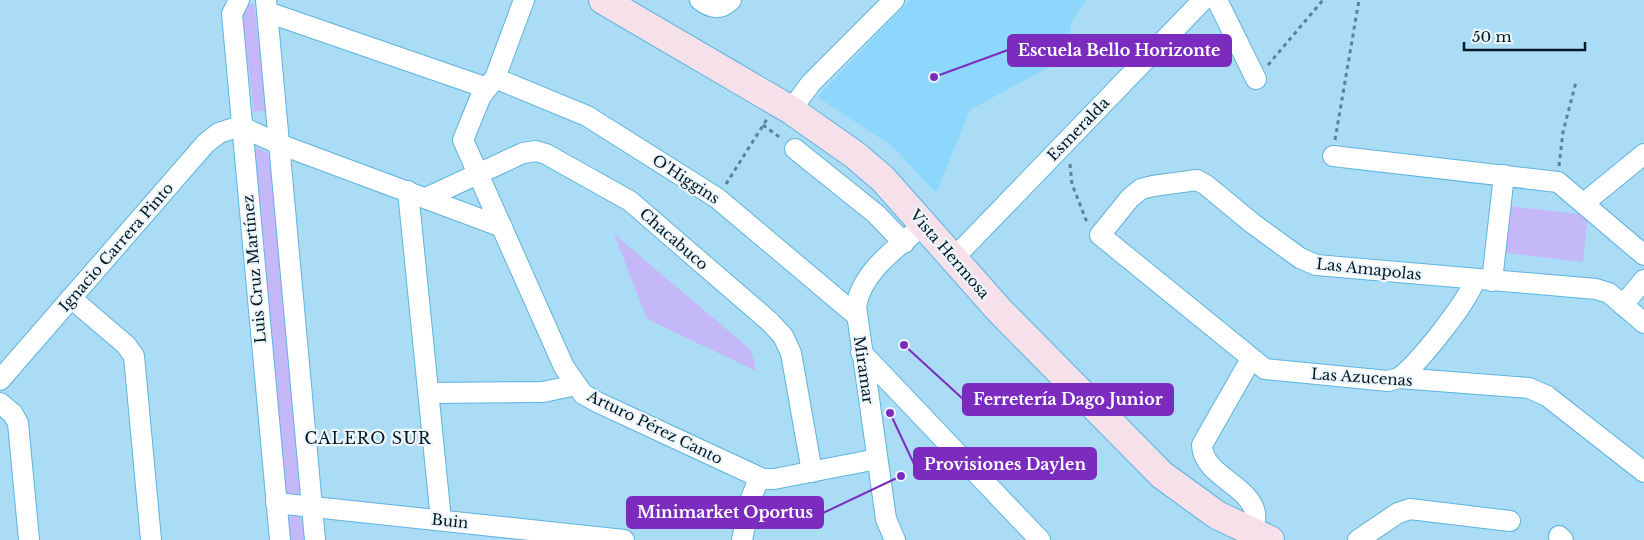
<svg xmlns="http://www.w3.org/2000/svg" width="1644" height="540" viewBox="0 0 1644 540" font-family="'Libre Baskerville',serif">
<style>
.built{fill:#8dd7fd}
.green{fill:#c4b8f9}
.lines{fill:none;stroke-linecap:round;stroke-linejoin:round}
.street-casing{stroke:#5db3de;stroke-width:22}
.secondary-casing{stroke:#5db3de;stroke-width:30}
.path{stroke:#5b8194;stroke-width:3;stroke-dasharray:4 4;stroke-linecap:butt}
.street{stroke:#fff;stroke-width:20}
.secondary{stroke:#f6e1ea;stroke-width:28}
.labels{text-anchor:middle;dominant-baseline:central;stroke-width:4.5;stroke-linejoin:round;paint-order:stroke}
.street-label{font-size:15px;fill:#001926;stroke:#eef6fb}
.neighbourhood-label{font-size:16px;letter-spacing:1px;fill:#001926;stroke:#eef6fb}
.leader{fill:none;stroke:#7b2cbf;stroke-width:2}
.callout-dot{fill:#7b2cbf;stroke:#eef6fb;stroke-width:2}
.callout{fill:#7b2cbf;stroke:#7b2cbf;stroke-width:2}
.callout-label{font-size:16px;text-anchor:middle;font-weight:bold;fill:#fff}
</style>
<rect width="100%" height="100%" fill="#abdcf6"/>
<path class="built" d="M910,0H1086L1071,22L1069,56L970,110L936,193L892,146L817,97Z"/>
<g class="green">
<path d="M254,4L267,110L254,112L241,5Z"/>
<path d="M258,148L267,153L270,158L302,487L297,497H288L285,491L254,150Z"/>
<path d="M1509,206L1588,215L1583,262L1504,253Z"/>
<path d="M614,234L751,350L756,371L647,319Z"/>
<path d="M293,514L299,515L305,522L306,540H287V519Z"/>
</g>
<g class="lines">
<defs>
<g id="street">
<path d="M239,0L232,14L280,540"/>
<path d="M266,0L315,540"/>
<path d="M524,0L495,78L481,96L463,140L564,367L583,394L597,402L763,479H774L877,459"/>
<path d="M700,0C711,8 720,11 731,0"/>
<path d="M1217,0L1256,79"/>
<path d="M267,12L487,88"/>
<path d="M495,78L587,116L717,198L856,315"/>
<path d="M791,110L811,83L894,0"/>
<path d="M795,149L876,214L904,243"/>
<path d="M1333,156L1558,182L1644,255"/>
<path d="M408,191L441,520"/>
<path d="M426,198L523,153L536,151L546,154L630,201L770,322L783,336L791,353L812,472"/>
<path d="M1584,203L1644,154"/>
<path d="M953,259L1203,0"/>
<path d="M1492,281L1504,175"/>
<path d="M71,298L126,345L134,356L151,540"/>
<path d="M1623,305L1644,280"/>
<path d="M1644,323L1609,293L1596,289L1316,265L1300,258L1252,223L1206,185L1197,180L1153,186L1141,189L1130,198L1100,235L1265,369L1388,381L1399,378L1529,388L1547,396L1644,472"/>
<path d="M861,352L1040,540"/>
<path d="M1251,359L1202,445C1203,476 1250,485 1255,513C1256,520 1254,527 1252,533"/>
<path d="M1399,378C1418,364 1468,302 1475,279"/>
<path d="M0,380L206,143L219,133L240,126L279,144L502,227"/>
<path d="M429,393L543,392L576,385"/>
<path d="M0,403L13,414L18,423L29,540"/>
<path d="M276,503L624,540"/>
<path d="M1559,536L1563,540"/>
<path d="M742,540L750,501L759,478"/>
<path d="M895,540L886,519L856,306C863,269 898,248 924,224"/>
<path d="M1358,540L1398,513L1410,509L1510,521"/>
</g>
<path id="secondary" d="M603,0L791,110L855,155L883,179L1000,311L1162,475L1217,515L1270,540"/>
</defs>
<use href="#street" class="street-casing"/>
<use href="#secondary" class="secondary-casing"/>
<g class="path">
<path d="M1268,65L1323,0"/>
<path d="M763,125L782,139"/>
<path d="M1335,140L1359,0"/>
<path d="M1070,164L1072,184L1088,225"/>
<path d="M1559,166L1563,132L1576,82"/>
<path d="M726,184L767,119"/>
</g>
<use href="#street" class="street"/>
<use href="#secondary" class="secondary"/>
</g>
<g class="labels">
<g class="street-label">
<text transform="translate(1078 129) rotate(-46)">Esmeralda</text>
<text transform="translate(686 179) rotate(33)">O'Higgins</text>
<text transform="translate(674 239) rotate(41)">Chacabuco</text>
<text transform="translate(116 247) rotate(-49)">Ignacio Carrera Pinto</text>
<text transform="translate(950 254) rotate(49)">Vista Hermosa</text>
<text transform="translate(254 269) rotate(-95)">Luis Cruz Martínez</text>
<text transform="translate(1369 269) rotate(6)">Las Amapolas</text>
<text transform="translate(864 370) rotate(82)">Miramar</text>
<text transform="translate(1362 377) rotate(4)">Las Azucenas</text>
<text transform="translate(655 427) rotate(26)">Arturo Pérez Canto</text>
<text transform="translate(450 521) rotate(6)">Buin</text>
</g>
<g class="neighbourhood-label">
<text x="368" y="438">CALERO SUR</text>
</g>
</g>
<path class="leader" d="M934 77L1008 50M904 345L963 399M890 413L914 464M901 476L823 513"/>
<g class="callout-dot">
<circle cx="934" cy="77" r="5"/>
<circle cx="904" cy="345" r="5"/>
<circle cx="890" cy="413" r="5"/>
<circle cx="901" cy="476" r="5"/>
</g>
<g class="callout">
<rect x="1008" y="35" width="223" height="31" rx="5"/>
<rect x="963" y="384" width="210" height="31" rx="5"/>
<rect x="914" y="448" width="182" height="31" rx="5"/>
<rect x="627" y="497" width="196" height="31" rx="5"/>
</g>
<g class="callout-label">
<text x="1119" y="56">Escuela Bello Horizonte</text>
<text x="1068" y="405">Ferretería Dago Junior</text>
<text x="1005" y="470">Provisiones Daylen</text>
<text x="725" y="518">Minimarket Oportus</text>
</g>
<path d="M1464 42v8h121v-8" fill="none" stroke="#001926" stroke-width="2.5"/>
<text x="1472" y="42" font-size="15" fill="#001926" stroke="#eef6fb" stroke-width="4" paint-order="stroke">50 m</text>
</svg>
